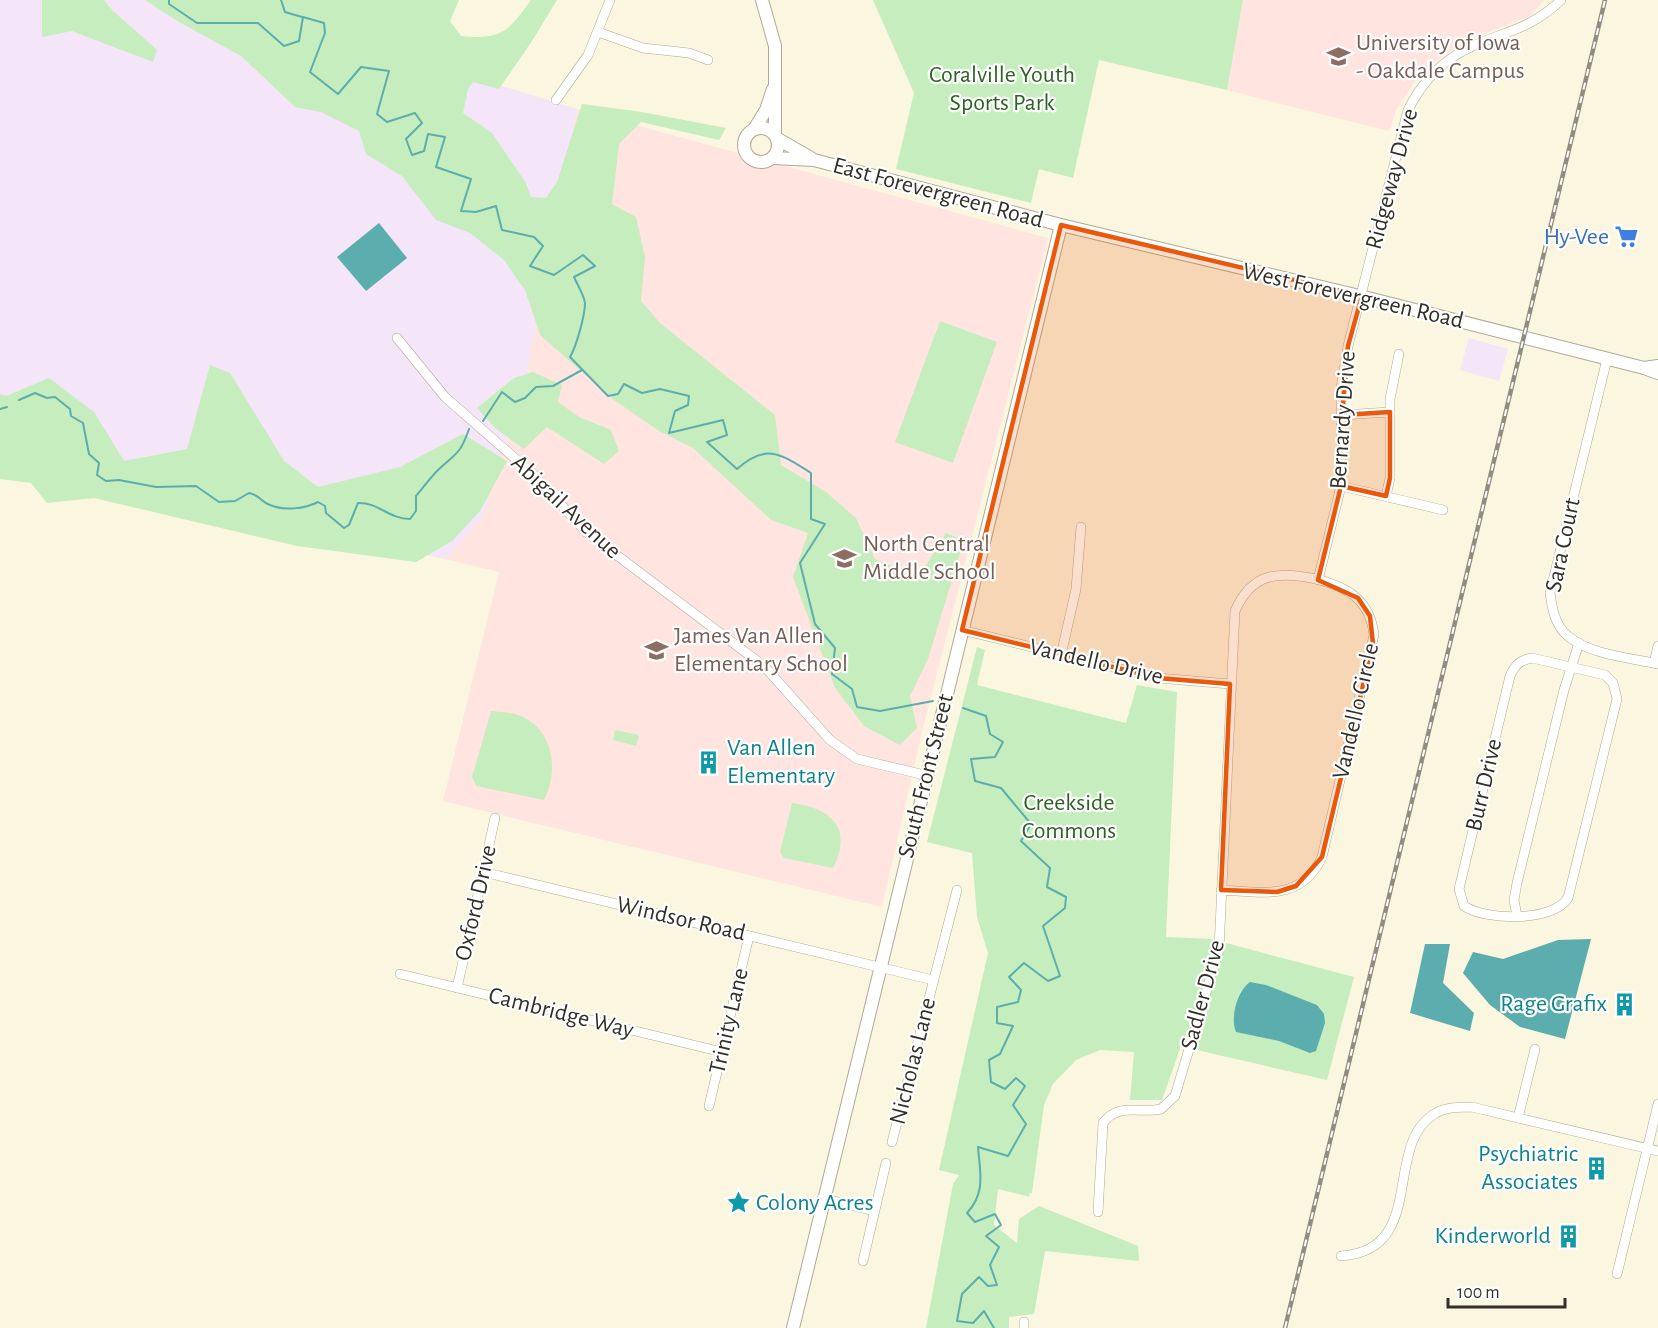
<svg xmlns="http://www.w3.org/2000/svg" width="1658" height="1328" viewBox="0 0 1658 1328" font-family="'Alegreya Sans',sans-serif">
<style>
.industrial{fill:#f4e5f8}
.education{fill:#ffe4df}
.green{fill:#c6edbe}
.water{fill:#5cadae}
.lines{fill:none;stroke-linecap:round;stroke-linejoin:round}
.stream{stroke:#5cadae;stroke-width:2}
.street-casing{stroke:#afaa95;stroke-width:10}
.secondary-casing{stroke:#afaa95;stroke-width:14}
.street{stroke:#fff;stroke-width:9}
.secondary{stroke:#fff;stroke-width:12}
.rail-casing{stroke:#918d7e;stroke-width:4.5}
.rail{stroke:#fff;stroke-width:2;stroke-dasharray:7;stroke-linecap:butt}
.marked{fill:#e8590c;fill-opacity:0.2;stroke:#e8590c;stroke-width:4.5;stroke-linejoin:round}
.labels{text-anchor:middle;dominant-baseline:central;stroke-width:4.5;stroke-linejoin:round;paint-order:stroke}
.education-label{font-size:24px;fill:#785e54;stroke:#fff;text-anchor:start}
.park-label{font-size:24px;fill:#2d6223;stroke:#fff}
.street-label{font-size:24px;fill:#323027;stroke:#fff}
.shop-label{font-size:24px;fill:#366cbe;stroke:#fff;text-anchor:end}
.culture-label{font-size:24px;fill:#0d838f;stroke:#fff;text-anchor:end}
</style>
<rect width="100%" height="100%" fill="#fbf6df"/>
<g class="industrial">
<path d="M0,0H177L310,27L577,109L524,388L482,518L446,559L0,474Z"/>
<path d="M1469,338L1508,349L1499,381L1460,370Z"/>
</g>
<g class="education">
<path d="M1243,0H1544L1530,16L1463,42L1421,72L1397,108L1389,131L1227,90Z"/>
<path d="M577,109L1048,238L923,728L882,907L443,801L499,572L446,559L482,518L524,388Z"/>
</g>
<g class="green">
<path d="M42,0H104L113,11L157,50L153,62L72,31L42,37Z"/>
<path d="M145,0H459L450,21L461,36C502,40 508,32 531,0H557L532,41L499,89L473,82L468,89L463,113L492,133L526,183L531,197L546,198L557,182L582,104L642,112L726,128L719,140L641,122L619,144L612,204L636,217L645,257L641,301L660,323L775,415L781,465L826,492L856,518L875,559L912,574L927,564L946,533L964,540L928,659L910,696L917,728L900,745L864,726L835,688L793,577L808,533L771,520L693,448L659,431L614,400L540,335L525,290L504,260L470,233L436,220L402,176L366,154L359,131L321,112L295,107L241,56L179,22Z"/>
<path d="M873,0H1243L1227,90L1099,60L1073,178L1039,169L1031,203L896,169L914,93Z"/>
<path d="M940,321L997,342L953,463L895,442Z"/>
<path d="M210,365L230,373L284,461L318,487L400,467L463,434L507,461L480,511L452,541L416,562L297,546L94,498L47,503L31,483L0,479V394L6,396L49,378L94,412L124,461L187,449Z"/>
<path d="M533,372L562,385L558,402L579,417L611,430L619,451L604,464L547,427L524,449L495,428L477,408L514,378Z"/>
<path d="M977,647L985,650L977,685L1126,723L1137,685L1177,692L1166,937L1211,939L1354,977L1327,1080L1201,1051L1182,1043L1162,1100H1130L1134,1052L1100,1050L1076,1060L1053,1084L1044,1105L1032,1193H1029L1030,1197L998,1189L994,1225L1017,1243L1019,1219L1039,1206L1138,1246L1139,1261L1045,1251L1034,1314L1009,1317V1328H926L953,1184L959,1175L939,1170L988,953L977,917L972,853L927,842Z"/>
<path d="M491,711C499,712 508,712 515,714C553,725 560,769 544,800L476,786L472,777Z"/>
<path d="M615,730L639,735L636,746L613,740Z"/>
<path d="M792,803C832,808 853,829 833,868L784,858L780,852Z"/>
</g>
<g class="water">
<path d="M379,223L407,258L366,291L337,257Z"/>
<path d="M1591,939L1565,1039L1520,1027L1490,1005L1463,973L1473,952L1503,959L1558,940Z"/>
<path d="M1425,944H1450L1443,983L1474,1013L1470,1031L1410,1013Z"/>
<path d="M1250,982L1266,985L1317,1005L1324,1014L1325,1023L1316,1051L1310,1053L1279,1041L1236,1032C1230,1018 1237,991 1250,982Z"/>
</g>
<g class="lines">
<g class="stream">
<path d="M169,0V4L197,23H258L284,46L299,41L303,17L324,23L325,33L310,72L338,94L361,67L389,71L377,114L387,122L415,113L422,123L406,139L412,155L424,151L428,134L445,137L436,167L471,179L461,211L476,212L496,206L502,230L534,237L543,246L530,266L554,275L583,255L595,266L574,277C577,284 584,295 585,303C585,316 576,347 570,357L608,396L618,394L624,384L642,393L660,389L689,396L688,405L675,411L669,433L723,420L727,435L707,442L737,469C767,442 782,455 811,473V519L825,524L800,563L815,624L835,648L832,674L852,689L857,707L880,711L933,701"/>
<path d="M281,0L285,12L302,17"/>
<path d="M19,400L35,393L47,398L55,397L70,409L71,416L83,423L89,454L99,463L97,475L106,481L119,480L156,487L196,486L219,502L235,501L249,493C260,495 261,502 270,505C284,511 305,509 318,502L325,506L326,513L344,528L349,525L358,503C378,502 389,519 410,519L416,511V496C423,488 430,478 438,470C456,453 460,455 469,429"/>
<path d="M0,409L7,407"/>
<path d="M483,421L502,392L515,402L525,398L536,387L553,386L582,370"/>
<path d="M963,708L986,716L990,734L1003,742L995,757L971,759L975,781L1001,788L1031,824L1021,841L1050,868L1047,887L1066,897L1065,908L1043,926L1060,976L1048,981L1024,963L1009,977L1021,990L1018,1002L997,1007V1023L1013,1026L1000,1054L989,1060L991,1082L1005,1089L1016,1078L1025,1086L1013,1105L1026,1124L1008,1156L978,1147C980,1172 986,1193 967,1213L975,1222L995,1214L1001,1225L986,1236L999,1247L990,1265L997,1285L988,1286L979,1277L962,1294L957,1321L973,1323L984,1311L994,1328"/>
</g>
<defs>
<g id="street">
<path d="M598,32L643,48L689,53L708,60"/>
<path d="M556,100L588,55L610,0"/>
<path d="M397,338L445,397L535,476L586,532L765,667L830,740L857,759L925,775"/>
<path d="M1607,359L1550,593C1552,608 1555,626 1568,636C1590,655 1631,658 1658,664"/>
<path d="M1342,415L1390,412"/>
<path d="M1341,486L1443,510"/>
<path d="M1386,496L1390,478V399L1399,354"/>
<path d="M1318,580L1341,486V388L1348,346L1408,110C1419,88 1434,69 1456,55C1493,32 1525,35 1561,0"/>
<path d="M962,630L1158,678L1230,684"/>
<path d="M1061,655L1076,589L1081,527"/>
<path d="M1532,658L1605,675L1613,683L1617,699L1568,898C1553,922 1486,921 1464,906L1459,889L1510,676C1515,665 1520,660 1532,658Z"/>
<path d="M1654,663L1658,646"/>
<path d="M483,872L933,980"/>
<path d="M1517,916L1514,900L1517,883L1564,690L1579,643"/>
<path d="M400,974L722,1052"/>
<path d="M457,988L495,818"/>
<path d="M709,1106L749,936"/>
<path d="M1518,1118L1535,1049"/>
<path d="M892,1142L957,890"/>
<path d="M822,1198L874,1211"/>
<path d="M1098,1212L1103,1123C1119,1102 1139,1114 1161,1109L1175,1096L1219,949L1235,611C1252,572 1279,571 1316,579C1348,587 1370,600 1374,635L1322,857C1301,902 1262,892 1221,890"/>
<path d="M1341,1256C1429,1250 1381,1144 1436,1113C1446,1107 1460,1107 1472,1107L1658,1151"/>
<path d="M863,1261L886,1163"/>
<path d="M1617,1274L1658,1104"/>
<path d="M1024,1328V1322"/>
</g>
<g id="secondary">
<path d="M762,0L775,46V133"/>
<circle cx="761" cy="145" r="17"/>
<path d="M755,128L766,110L773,89"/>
<path d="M778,139L811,158"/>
<path d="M773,158L814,160L1061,225L1372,299L1644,368"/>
<path d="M1658,366L1644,368L1658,373"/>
<path d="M793,1328L1061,225"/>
</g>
</defs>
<use href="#street" class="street-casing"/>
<use href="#secondary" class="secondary-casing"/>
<use href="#street" class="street"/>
<use href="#secondary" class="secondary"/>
<defs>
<path id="rail" d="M1285,1328L1605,0"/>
</defs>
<use href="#rail" class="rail-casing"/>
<use href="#rail" class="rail"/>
</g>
<path class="marked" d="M1061,225L1362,296L1348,346L1342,415L1390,412V478L1386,496L1341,486L1318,580L1358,598L1370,616L1373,644L1322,857L1296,886L1277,892L1221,890L1230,684L1158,678L962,630Z"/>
<defs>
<symbol id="university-bare" viewBox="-9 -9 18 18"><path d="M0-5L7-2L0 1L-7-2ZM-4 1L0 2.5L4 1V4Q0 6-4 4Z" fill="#8d6e63" stroke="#fff" stroke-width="2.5" paint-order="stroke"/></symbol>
<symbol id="supermarket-bare" viewBox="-9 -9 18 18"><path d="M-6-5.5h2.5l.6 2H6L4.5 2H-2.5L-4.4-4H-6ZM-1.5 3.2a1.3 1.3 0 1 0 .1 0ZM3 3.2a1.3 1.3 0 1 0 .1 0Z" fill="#3f7fe0" stroke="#fff" stroke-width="2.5" paint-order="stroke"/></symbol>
<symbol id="school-bare" viewBox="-9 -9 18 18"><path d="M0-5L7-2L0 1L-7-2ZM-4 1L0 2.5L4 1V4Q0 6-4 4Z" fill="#8d6e63" stroke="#fff" stroke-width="2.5" paint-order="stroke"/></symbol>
<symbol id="building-bare" viewBox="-9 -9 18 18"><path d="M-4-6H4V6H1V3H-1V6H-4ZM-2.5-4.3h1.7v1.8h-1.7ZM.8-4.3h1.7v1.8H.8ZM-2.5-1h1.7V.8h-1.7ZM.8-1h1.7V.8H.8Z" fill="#0f9aa8" stroke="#fff" stroke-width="2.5" paint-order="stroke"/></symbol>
<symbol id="sight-bare" viewBox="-9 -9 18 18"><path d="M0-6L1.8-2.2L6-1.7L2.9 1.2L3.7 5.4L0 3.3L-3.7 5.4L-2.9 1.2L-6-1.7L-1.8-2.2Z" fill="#0f9aa8" stroke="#fff" stroke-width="2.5" paint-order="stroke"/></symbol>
</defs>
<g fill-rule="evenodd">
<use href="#university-bare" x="1322" y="40" width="33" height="33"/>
<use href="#supermarket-bare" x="1610" y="220" width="33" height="33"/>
<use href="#school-bare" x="828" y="542" width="33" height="33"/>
<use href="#school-bare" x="640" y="634" width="33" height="33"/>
<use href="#building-bare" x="692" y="746" width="33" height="33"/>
<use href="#building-bare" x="1608" y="988" width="33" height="33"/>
<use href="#building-bare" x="1580" y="1152" width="33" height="33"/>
<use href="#sight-bare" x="722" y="1186" width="33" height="33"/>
<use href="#building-bare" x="1552" y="1220" width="33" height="33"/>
</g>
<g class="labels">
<g class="education-label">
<text x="1356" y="43">University of Iowa<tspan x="1356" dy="28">- Oakdale Campus</tspan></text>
<text x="863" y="544">North Central<tspan x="863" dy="28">Middle School</tspan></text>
<text x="674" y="636">James Van Allen<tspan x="674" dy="28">Elementary School</tspan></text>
</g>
<g class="park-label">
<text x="1002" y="75">Coralville Youth<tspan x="1002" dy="28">Sports Park</tspan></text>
<text x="1069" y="803">Creekside<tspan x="1069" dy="28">Commons</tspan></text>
</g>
<g class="street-label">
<text transform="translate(1392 179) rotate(-75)">Ridgeway Drive</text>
<text transform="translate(938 193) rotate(15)">East Forevergreen Road</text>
<text transform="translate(1353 296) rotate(13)">West Forevergreen Road</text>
<text transform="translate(1343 420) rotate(-86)">Bernardy Drive</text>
<text transform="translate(566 507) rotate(43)">Abigail Avenue</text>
<text transform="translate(1563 545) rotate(-78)">Sara Court</text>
<text transform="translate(1096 662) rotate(13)">Vandello Drive</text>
<text transform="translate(1356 711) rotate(-77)">Vandello Circle</text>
<text transform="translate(926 776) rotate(-76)">South Front Street</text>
<text transform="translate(1484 785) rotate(-77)">Burr Drive</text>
<text transform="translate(476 903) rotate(-77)">Oxford Drive</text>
<text transform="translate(681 919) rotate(13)">Windsor Road</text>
<text transform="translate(1203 995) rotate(-75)">Sadler Drive</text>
<text transform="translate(561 1013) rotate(14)">Cambridge Way</text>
<text transform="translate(729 1021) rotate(-77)">Trinity Lane</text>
<text transform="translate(913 1061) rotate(-76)">Nicholas Lane</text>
</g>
<g class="shop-label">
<text x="1609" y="237">Hy-Vee</text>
</g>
<g class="culture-label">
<text x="727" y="748" text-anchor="start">Van Allen<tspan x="727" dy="28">Elementary</tspan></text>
<text x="1607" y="1004">Rage Grafix</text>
<text x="1578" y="1154">Psychiatric<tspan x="1578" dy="28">Associates</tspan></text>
<text x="756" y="1203" text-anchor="start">Colony Acres</text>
<text x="1551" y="1236">Kinderworld</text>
</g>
</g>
<path d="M1448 1298v9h117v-9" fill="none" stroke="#323027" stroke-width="3"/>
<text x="1457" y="1298" font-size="18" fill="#323027" stroke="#ffffff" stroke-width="4.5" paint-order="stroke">100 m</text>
</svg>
